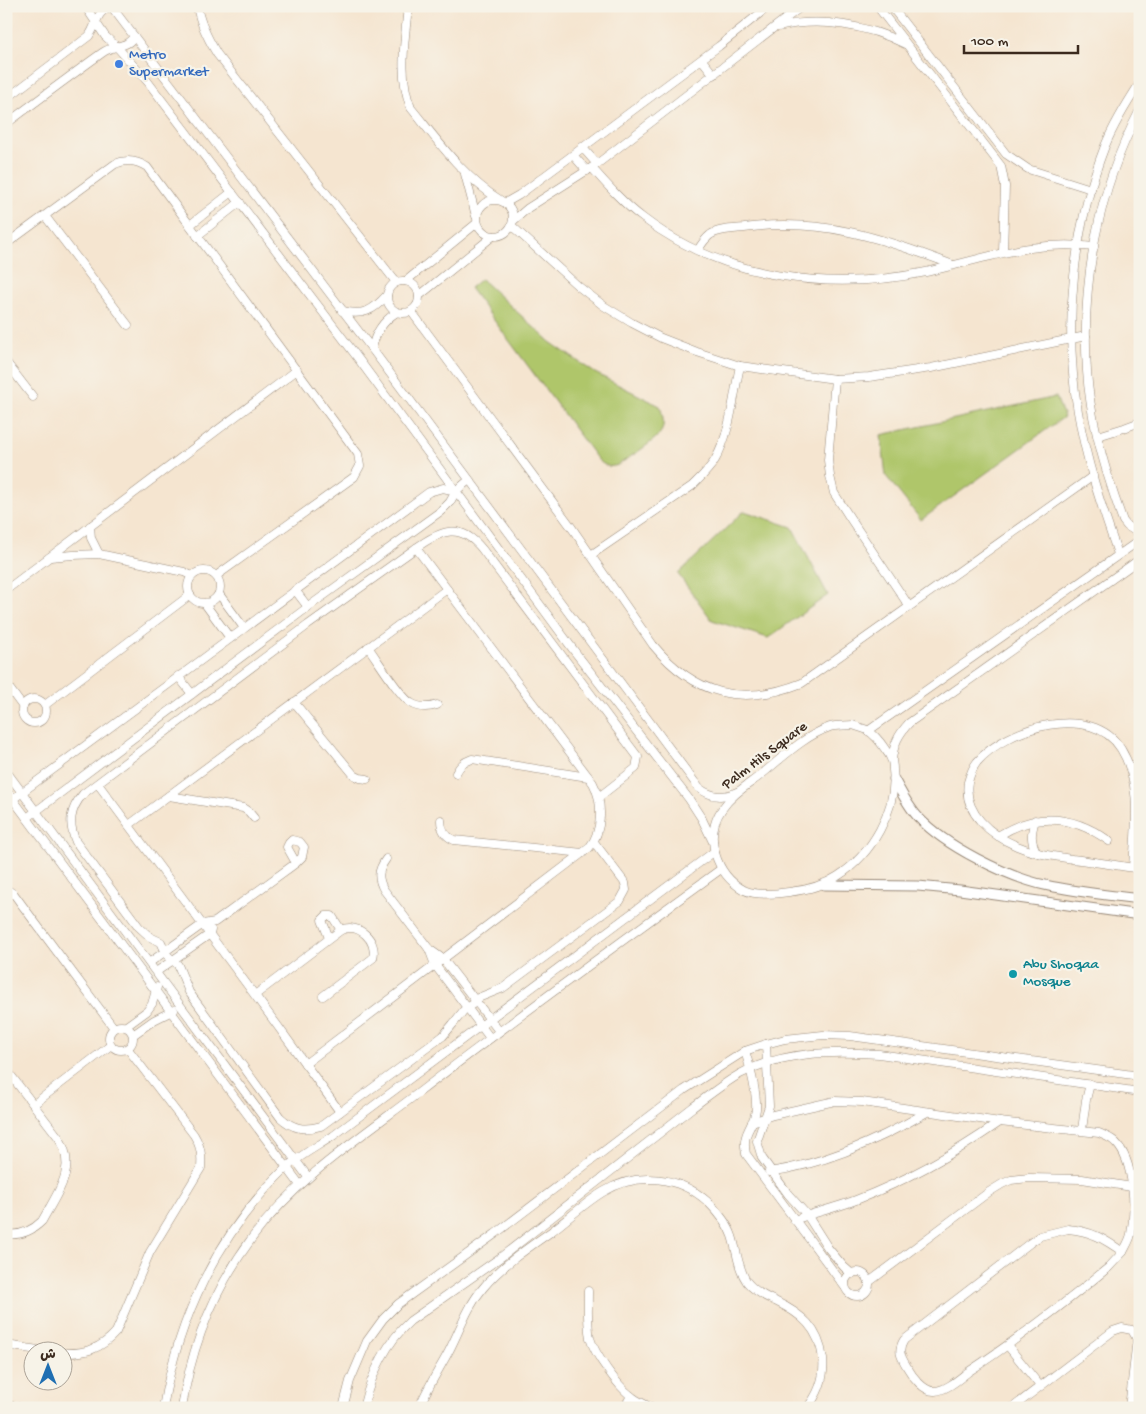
<svg xmlns="http://www.w3.org/2000/svg" width="1146" height="1414" viewBox="0 0 1146 1414" font-family="'Gochi Hand','Playpen Sans Arabic',sans-serif">
<style>
.green{fill:#afc66b;stroke:#757844}
.lines{fill:none;stroke-linecap:round;stroke-linejoin:round}
.minor-casing{stroke:#988877;stroke-width:9}
.tertiary-casing{stroke:#988877;stroke-width:11}
.minor{stroke:#fff;stroke-width:8}
.tertiary{stroke:#fff;stroke-width:9}
.shop-dot{fill:#3f7fe0;stroke:#f7f3e8;stroke-width:2}
.culture-dot{fill:#0f9aa8;stroke:#f7f3e8;stroke-width:2}
.labels{text-anchor:middle;dominant-baseline:central;stroke-width:4.5;stroke-linejoin:round;paint-order:stroke}
.shop-label{font-size:15px;fill:#366cbe;stroke:#f7f3e8;text-anchor:start}
.street-label{font-size:15px;fill:#3b2a1e;stroke:#f7f3e8}
.culture-label{font-size:15px;fill:#0d838f;stroke:#f7f3e8;text-anchor:start}
</style>
<rect width="100%" height="100%" fill="#f7f3e8"/>
<filter id="ink" filterUnits="userSpaceOnUse"><feTurbulence type="fractalNoise" baseFrequency=".02" numOctaves="2"/><feDisplacementMap in="SourceGraphic" scale="10" xChannelSelector="R" yChannelSelector="G"/><feConvolveMatrix kernelMatrix="1 2 1 2 8 2 1 2 1" color-interpolation-filters="sRGB"/></filter>
<filter id="wash" filterUnits="userSpaceOnUse"><feTurbulence type="fractalNoise" baseFrequency=".0096" numOctaves="4" result="noise"/><feDisplacementMap in="SourceGraphic" scale="20" xChannelSelector="R" yChannelSelector="G"/><feGaussianBlur stdDeviation="1.12" result="paint"/><feColorMatrix in="noise" values="0 0 0 0 0 0 0 0 0 0 0 0 0 0 0 0 0 1.4 0 .05"/><feComposite in="paint" operator="in"/></filter>
<g filter="url(#wash)">
<rect width="100%" height="100%" fill="#f5e5d0"/>
<g class="green">
<path d="M481,279L550,342L595,373L660,406C662,413 665,422 662,430C657,441 629,457 618,465C609,468 605,466 598,460L470,288Z"/>
<path d="M1056,397L1064,417L921,520L886,476L881,435Z"/>
<path d="M744,511L792,527L828,595L768,638L712,620L678,574Z"/>
</g>
</g>
<g filter="url(#ink)">
<g class="lines">
<defs>
<g id="minor">
<path d="M85,6L105,36L117,47L148,82L354,353L575,652L689,799L702,819L713,842"/>
<path d="M111,6L372,349L699,788C712,798 724,798 739,791"/>
<path d="M197,6C200,24 208,39 217,54L396,282"/>
<path d="M408,6C405,40 398,76 411,108C438,141 463,177 500,200"/>
<path d="M877,6L1001,166L1005,186L1003,252"/>
<path d="M891,6L1006,154L1028,169L1091,189"/>
<path d="M778,27C819,17 868,25 905,44"/>
<path d="M702,60L714,75"/>
<path d="M6,99L89,36C98,23 95,13 111,6"/>
<path d="M1140,110C1098,189 1081,282 1087,371C1090,422 1106,474 1123,521L1127,526L1140,534"/>
<path d="M6,124C38,100 70,76 102,53C114,44 127,49 134,36"/>
<path d="M582,147L597,164"/>
<path d="M573,155L587,171"/>
<path d="M592,168C608,186 624,204 643,218C723,279 830,292 926,272C984,259 1034,239 1094,247"/>
<path d="M465,174L476,216"/>
<circle cx="495" cy="218" r="18"/>
<path d="M505,203L519,195L719,46L769,6"/>
<path d="M45,216L128,325"/>
<path d="M513,221L528,208L597,164L802,6"/>
<path d="M190,225L232,192"/>
<path d="M512,226L578,286L604,306L632,323L661,338L697,352L740,366L835,379L869,377L931,368L1086,336"/>
<path d="M197,236L240,202"/>
<path d="M6,244L115,164C126,159 136,160 147,167L358,454L360,466L354,477L216,576"/>
<path d="M698,250C701,245 705,239 710,235C718,229 733,229 744,228C820,217 883,238 953,265"/>
<path d="M406,281L477,223"/>
<circle cx="403" cy="297" r="16"/>
<path d="M419,296L493,236"/>
<path d="M342,311C363,316 373,311 387,295"/>
<path d="M411,311L572,528L653,645C695,695 741,707 802,683L1093,476"/>
<path d="M372,349C375,332 383,321 397,312"/>
<path d="M6,362L33,397"/>
<path d="M835,379L828,460L830,476L834,493L852,521L909,606"/>
<path d="M1098,436L1124,428L1140,422"/>
<path d="M90,526L91,538L99,554"/>
<path d="M1118,554C1102,508 1086,461 1078,412C1063,326 1073,228 1105,146C1114,124 1127,103 1140,83"/>
<path d="M591,555L692,486C700,478 709,470 715,460C731,432 733,397 740,366"/>
<path d="M50,557L73,555L99,554L184,572L192,576"/>
<circle cx="204" cy="587" r="16"/>
<path d="M6,590L297,370"/>
<path d="M295,590L308,607"/>
<path d="M219,594L244,628"/>
<path d="M205,604L230,638"/>
<path d="M368,647C377,659 400,697 411,703C419,708 428,708 437,705"/>
<path d="M1139,668L1140,667"/>
<path d="M178,676L192,694"/>
<path d="M6,684L23,707"/>
<circle cx="34" cy="711" r="12"/>
<path d="M294,702L354,775L360,778L367,779"/>
<path d="M45,705L190,595"/>
<path d="M853,725C857,727 863,728 867,730C874,734 881,743 885,749C887,752 890,755 891,759C893,762 893,766 893,770C898,810 871,855 838,876C823,886 807,890 789,892C775,894 756,896 744,890C716,875 703,836 722,809C732,794 748,785 762,774C782,758 804,736 830,727C837,725 845,726 853,725Z"/>
<path d="M868,731L1140,540"/>
<path d="M892,759C894,744 898,735 909,723L1140,559"/>
<path d="M6,771L308,1177"/>
<path d="M456,773C460,765 464,762 472,759L588,777"/>
<path d="M98,784L277,1025L340,1112"/>
<path d="M6,790L300,1185"/>
<path d="M169,796L243,808L249,812L254,818"/>
<path d="M13,799L429,492L443,488L456,491"/>
<path d="M27,818L308,607L441,511L450,502L456,491L469,480"/>
<path d="M441,820C441,830 445,836 454,840L583,853"/>
<path d="M1035,820C1031,833 1030,841 1037,853"/>
<path d="M129,825L447,589"/>
<path d="M998,836C1036,812 1073,815 1109,841"/>
<path d="M594,842L625,883L626,890L620,901L503,988L478,998L473,1004L464,1010L453,1024L443,1036L321,1126C304,1131 293,1129 280,1117L189,992L178,965L167,955L161,942L150,937L139,927L76,842C68,823 70,809 83,794L308,625L416,548C441,530 460,522 482,549L638,757L636,768L599,797"/>
<path d="M386,859C378,870 377,878 384,890L429,949L443,959L499,1031"/>
<path d="M1133,868C1135,829 1143,785 1121,749C1092,702 1007,727 977,762C973,767 970,775 968,782C963,813 991,835 1017,846C1035,854 1053,856 1072,859C1095,862 1117,865 1140,869"/>
<path d="M6,889L14,894L22,905L114,1028"/>
<path d="M329,938L322,920L326,916H332L341,930"/>
<path d="M429,949L435,965L490,1038"/>
<path d="M149,963L203,924L215,922L296,863L287,847L289,843L292,840L300,842L304,847L302,857L296,863"/>
<path d="M156,972L210,934L211,930"/>
<path d="M255,995L341,930C359,922 378,941 373,958L323,996"/>
<circle cx="121" cy="1038" r="12"/>
<path d="M125,1027L147,1011L152,1004L157,987"/>
<path d="M133,1035L154,1020L174,1010"/>
<path d="M766,1044L769,1106L757,1141L762,1158L788,1194L807,1215L828,1248L844,1267L852,1274"/>
<path d="M745,1051C750,1067 757,1092 756,1109C754,1128 741,1131 746,1154L845,1287"/>
<path d="M305,1064L589,848C603,831 603,802 593,783L416,548"/>
<path d="M6,1069L59,1138C78,1169 57,1193 42,1221C32,1231 21,1236 6,1234"/>
<path d="M34,1104L111,1045"/>
<path d="M752,1122L773,1115L835,1101L862,1102L1000,1122L1099,1133C1105,1136 1112,1138 1116,1143C1134,1161 1136,1209 1131,1234C1130,1240 1126,1246 1123,1252"/>
<path d="M1082,1130L1086,1100L1090,1084"/>
<path d="M769,1172C825,1164 879,1140 927,1112"/>
<path d="M794,1220C815,1212 836,1208 856,1200C908,1180 954,1154 1000,1122"/>
<path d="M1068,1229C1092,1231 1104,1239 1123,1252L1109,1267C1064,1304 1017,1340 968,1372C959,1379 947,1390 935,1391C924,1392 912,1376 907,1367C901,1357 897,1351 904,1340L1030,1243L1040,1236Z"/>
<circle cx="857" cy="1284" r="12"/>
<path d="M869,1282L989,1192L1002,1184L1011,1180L1029,1178L1082,1179L1132,1187"/>
<path d="M588,1291C588,1307 587,1323 590,1338C595,1355 617,1385 631,1396C637,1401 645,1404 652,1408"/>
<path d="M6,1345L51,1352"/>
<path d="M1008,1346L1040,1386"/>
<path d="M62,1353C85,1354 101,1349 116,1332L150,1252L201,1168C202,1155 201,1147 194,1135L128,1049"/>
<path d="M6,1405L22,1408"/>
<path d="M163,1408C178,1317 219,1232 286,1168C300,1155 318,1146 333,1136L715,851"/>
<path d="M182,1408C191,1347 215,1288 252,1238C296,1179 359,1138 417,1094C517,1017 619,943 721,869"/>
<path d="M343,1408L350,1381L367,1341L383,1319L398,1304L495,1234L684,1090L745,1051L766,1044L785,1039L823,1035L850,1036L1140,1076"/>
<path d="M363,1408C371,1375 385,1344 410,1321L501,1257L693,1107C708,1096 724,1083 740,1074C783,1051 832,1051 879,1054L1140,1092"/>
<path d="M419,1408C427,1388 439,1370 449,1351C460,1330 467,1307 483,1288C501,1266 529,1247 552,1231C569,1218 585,1203 603,1192C637,1171 679,1176 708,1202C717,1211 728,1224 732,1236C737,1251 738,1269 747,1282C754,1291 766,1297 775,1301C802,1314 819,1328 823,1359C825,1378 819,1393 807,1408"/>
<path d="M624,1408L631,1396"/>
<path d="M1012,1408L1113,1331L1122,1328L1132,1330L1137,1339L1129,1408"/>
</g>
<g id="tertiary">
<path d="M894,779C901,792 908,806 918,817C945,846 1007,877 1045,885C1076,892 1108,895 1140,899"/>
<path d="M824,885L918,886L960,890L1140,915"/>
</g>
</defs>
<use href="#minor" class="minor-casing"/>
<use href="#tertiary" class="tertiary-casing"/>
<use href="#minor" class="minor"/>
<use href="#tertiary" class="tertiary"/>
</g>
</g>
<circle class="shop-dot" cx="119" cy="64" r="5"/>
<circle class="culture-dot" cx="1013" cy="974" r="5"/>
<g class="labels">
<g class="shop-label">
<text x="129" y="55">Metro<tspan x="129" dy="17">Supermarket</tspan></text>
</g>
<g class="street-label">
<text transform="translate(765 756) rotate(-37)">Palm Hils Square</text>
</g>
<g class="culture-label">
<text x="1023" y="965">Abu Shoqaa<tspan x="1023" dy="17">Mosque</tspan></text>
</g>
</g>
<rect width="1146" height="1414" fill="none" stroke="#f7f3e8" stroke-width="25"/>
<g transform="translate(48 1366)"><circle r="24" fill="#f7f3e8" stroke="#aca397"/>
<path d="M0-4L9 19L0 12L-9 19Z" fill="#1f6fb2"/>
<text y="-8" font-size="14" font-weight="bold" text-anchor="middle" fill="#3b2a1e">ش</text>
</g>
<path d="M964 45v8h114v-8" fill="none" stroke="#3b2a1e" stroke-width="2.5"/>
<text x="971" y="45" font-size="15" fill="#3b2a1e" stroke="#f7f3e8" stroke-width="4" paint-order="stroke">100 m</text>
</svg>
